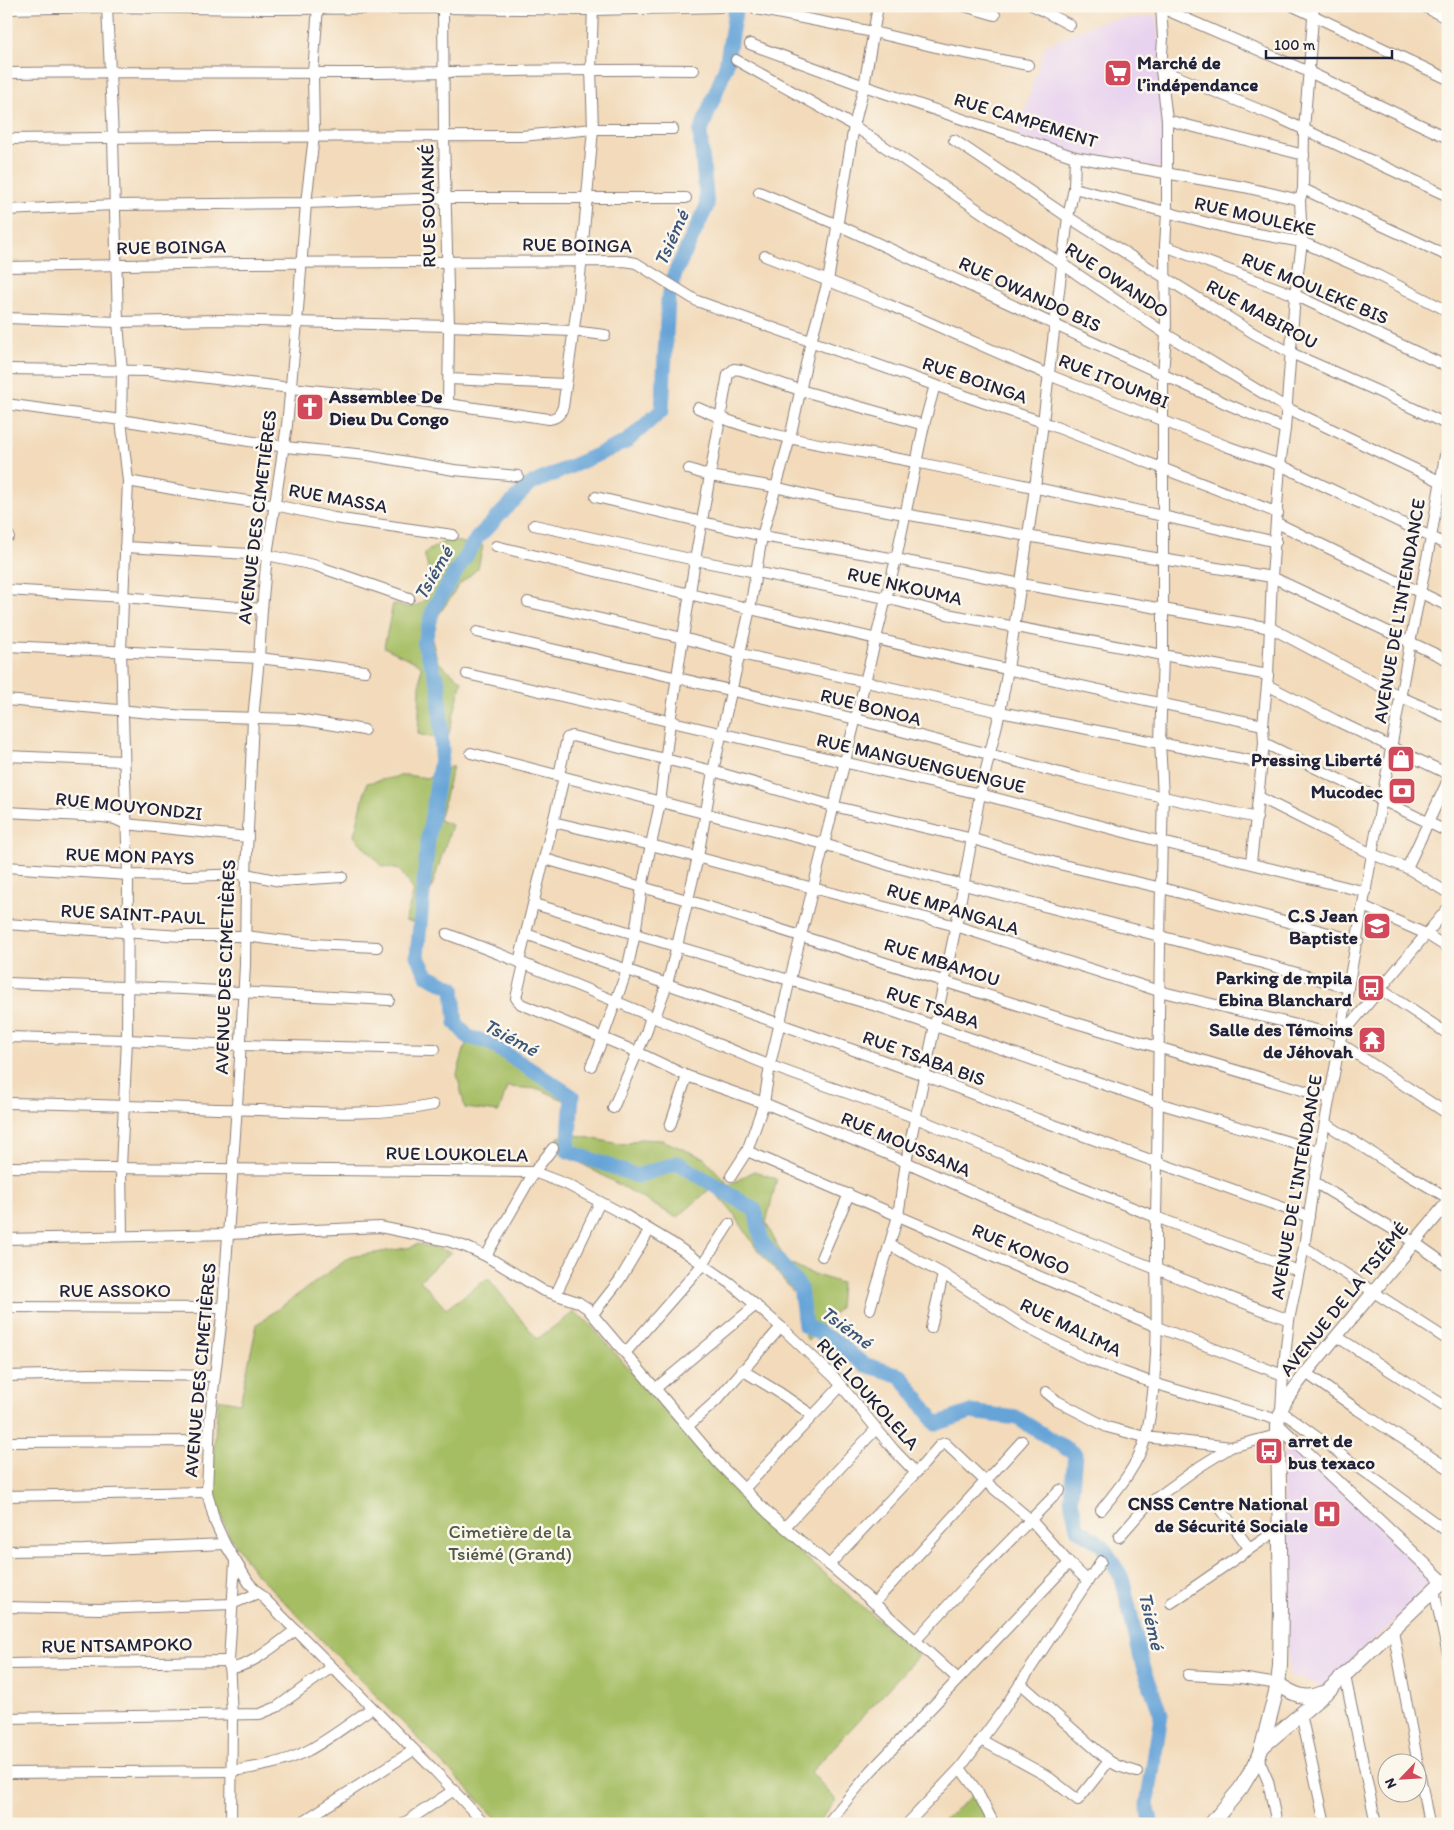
<svg xmlns="http://www.w3.org/2000/svg" width="1454" height="1830" viewBox="0 0 1454 1830" font-family="Itim,sans-serif">
<style>
.built{fill:#e8d2ef}
.green{fill:#a6be63;stroke:#64704f}
.lines{fill:none;stroke-linecap:round;stroke-linejoin:round}
.river{stroke:#66a4d8;stroke-width:15}
.minor-casing{stroke:#8a7e7a;stroke-width:12}
.major-casing{stroke:#8a7e7a;stroke-width:14}
.highway-casing{stroke:#8a7e7a;stroke-width:16}
.minor{stroke:#fff;stroke-width:10}
.major{stroke:#fff;stroke-width:12}
.highway{stroke:#fff;stroke-width:14}
.labels{text-anchor:middle;dominant-baseline:central;stroke-width:5;stroke-linejoin:round;paint-order:stroke}
.poi-label{font-size:19px;font-weight:bold;fill:#22223b;stroke:#fbf7ec;text-anchor:end}
.street-label{font-size:19px;fill:#22223b;stroke:#fbf7ec}
.park-label{font-size:19px;fill:#505949;stroke:#fbf7ec}
.water-label{font-size:20px;font-style:italic;fill:#3d567a;stroke:#fbf7ec}
</style>
<rect width="100%" height="100%" fill="#fbf7ec"/>
<filter id="ink" filterUnits="userSpaceOnUse"><feTurbulence type="fractalNoise" baseFrequency=".02" numOctaves="2"/><feDisplacementMap in="SourceGraphic" scale="10" xChannelSelector="R" yChannelSelector="G"/><feConvolveMatrix kernelMatrix="1 2 1 2 8 2 1 2 1" color-interpolation-filters="sRGB"/></filter>
<filter id="wash" filterUnits="userSpaceOnUse"><feTurbulence type="fractalNoise" baseFrequency=".0096" numOctaves="4" result="noise"/><feDisplacementMap in="SourceGraphic" scale="20" xChannelSelector="R" yChannelSelector="G"/><feGaussianBlur stdDeviation="1.12" result="paint"/><feColorMatrix in="noise" values="0 0 0 0 0 0 0 0 0 0 0 0 0 0 0 0 0 1.4 0 .05"/><feComposite in="paint" operator="in"/></filter>
<g filter="url(#wash)">
<rect width="100%" height="100%" fill="#f2daba"/>
<g class="built">
<path d="M1157,16L1164,117L1163,168L1076,154L1016,136L1045,46L1077,31L1106,20Z"/>
<path d="M1300,1448L1434,1575L1405,1612L1323,1687L1296,1677H1290L1285,1598L1283,1454H1288Z"/>
</g>
<g class="green">
<path d="M447,540L483,546L478,568L459,585L438,616L432,640L438,662L462,681L447,741L418,734L421,665L384,647L393,604C411,609 414,609 428,597L430,576L424,553Z"/>
<path d="M453,766L439,820L452,825L420,923L405,921L414,891L400,870L381,866L354,836L367,783L405,775L428,778Z"/>
<path d="M468,1037L566,1086V1101L539,1089L507,1087L499,1112L465,1108L457,1074Z"/>
<path d="M575,1135L624,1145L640,1139L662,1140L704,1158L729,1185L754,1171L777,1179L766,1223L786,1262L804,1271L841,1283L839,1308L808,1341L797,1318L796,1295L756,1248L734,1214L711,1188L677,1218L558,1150V1137Z"/>
<path d="M418,1244L451,1252L420,1280L446,1309L488,1278L537,1339L574,1312L588,1322L738,1494L799,1552L919,1655L811,1772L836,1800L817,1824H502L253,1570L229,1535L214,1497V1449L218,1399L240,1403L257,1324L350,1257L412,1247Z"/>
<path d="M976,1792L988,1824H939L972,1796Z"/>
</g>
<g class="lines">
<path class="river" d="M736,6L726,66L700,133L707,206L675,273L668,300L662,410L626,442L529,485L477,538L433,609L424,644L439,685L442,752L428,840L417,956L427,975L453,988L456,1023L468,1037L488,1042L572,1096L568,1151L637,1176L678,1163L755,1210L762,1242L800,1287L805,1326L837,1342L863,1364L901,1376L936,1424L971,1412L1017,1418L1075,1454L1071,1499L1077,1528L1102,1545L1122,1578L1142,1663L1161,1715L1147,1805L1152,1824"/>
</g>
</g>
<g filter="url(#ink)">
<g class="lines">
<defs>
<g id="minor">
<path d="M107,6L113,138L118,322L122,372L121,420L128,481L121,651L128,875L127,1040L121,1167L122,1236"/>
<path d="M318,6L313,73L314,136L306,203L297,323L287,425L267,555L262,609L259,658L253,719L246,874L245,965L239,1076L223,1308L210,1417L207,1492L215,1522L225,1544L249,1583L435,1771L485,1824"/>
<path d="M443,6L444,137L449,326L448,404"/>
<path d="M964,6L995,15"/>
<path d="M1034,6L1070,25"/>
<path d="M1157,6L1309,72L1448,138"/>
<path d="M1293,6L1448,79"/>
<path d="M1423,6L1448,19"/>
<path d="M6,9L107,7L266,9L443,8L593,10L720,7"/>
<path d="M756,9L873,32L944,49L1028,65"/>
<path d="M750,44L864,86L1075,157L1244,187L1300,200"/>
<path d="M736,60L854,126L1002,226L1062,264L1166,334L1287,408L1448,485"/>
<path d="M1161,70L1275,116L1448,196"/>
<path d="M6,73C130,71 253,73 376,73C482,72 588,69 694,70"/>
<path d="M1167,120L1304,155"/>
<path d="M6,139L204,137L522,136L593,129H673"/>
<path d="M954,140L1068,217L1255,334L1291,353L1375,390L1448,425"/>
<path d="M1074,188L1231,229L1302,242L1377,275L1448,311"/>
<path d="M1303,189L1448,256"/>
<path d="M759,192L838,225L1227,404L1285,429"/>
<path d="M6,210L114,205L306,203L446,198H686"/>
<path d="M1165,246L1295,295L1448,367"/>
<path d="M765,256L887,304L1049,375L1226,446L1280,465L1448,545"/>
<path d="M6,267L243,263L625,261L636,263L697,301L985,403L1043,422L1278,513"/>
<path d="M6,318L118,322L221,320L449,326L572,331L605,335"/>
<path d="M6,369L149,371L291,388L448,404L549,419C557,418 560,415 563,407L578,299L593,129L591,69L593,6"/>
<path d="M449,379L565,384"/>
<path d="M6,404L121,420L285,447L367,455L454,470L518,476"/>
<path d="M698,408C769,441 849,448 925,464C1042,488 1159,515 1276,542"/>
<path d="M1448,438L1431,538L1410,643L1348,988L1341,1036L1314,1182L1304,1247L1289,1320L1283,1375L1281,1411L1448,1532"/>
<path d="M689,469L710,476L775,487L837,502L1100,549L1272,577L1448,660"/>
<path d="M128,481L200,494L275,505L334,518L453,535"/>
<path d="M596,497L762,536L896,559L1021,584L1271,628L1401,697L1448,718"/>
<path d="M1277,523L1448,606"/>
<path d="M534,525L695,560L886,598L947,614L1268,675"/>
<path d="M6,536H9"/>
<path d="M496,546C750,610 1006,672 1263,725"/>
<path d="M125,547L267,555L314,565L409,598"/>
<path d="M6,590L124,597L262,609"/>
<path d="M528,602L683,638L741,654L1000,712L1262,763"/>
<path d="M477,632L856,719L1079,778L1257,818"/>
<path d="M6,646L259,658L365,671"/>
<path d="M467,674L980,794L1162,842L1366,892"/>
<path d="M1267,685L1335,720L1448,774"/>
<path d="M6,700L185,716L298,719L364,730"/>
<path d="M1264,743L1448,832"/>
<path d="M471,753L824,844L895,867L1259,962L1348,988"/>
<path d="M6,756L123,761"/>
<path d="M559,775L567,738L572,736L713,771L833,806L973,839L1063,865L1162,888L1358,941"/>
<path d="M1259,797L1372,854L1407,868L1448,893"/>
<path d="M6,812L103,817L115,819L126,824L248,837"/>
<path d="M553,822L651,845L956,926L1159,991L1341,1036L1448,908"/>
<path d="M545,859L687,900L1056,1017L1329,1098"/>
<path d="M1251,863L1264,743L1263,725L1268,675L1272,577L1280,465L1285,429L1295,295L1302,242L1300,200L1303,189L1304,130L1314,6"/>
<path d="M6,867L128,875L189,876L246,874L280,881L342,877"/>
<path d="M1407,868L1448,780"/>
<path d="M534,904L883,1008L1158,1103L1319,1151"/>
<path d="M1363,906L1426,934L1448,948"/>
<path d="M6,924L181,936H245L310,944L377,947"/>
<path d="M447,934C555,974 660,1021 766,1064C816,1083 868,1099 918,1119C998,1151 1076,1186 1156,1217C1203,1235 1251,1252 1298,1271"/>
<path d="M526,934L924,1075L1037,1119L1309,1217"/>
<path d="M519,962L564,777"/>
<path d="M524,964L516,998L521,1004L637,1052L687,1076L764,1103L906,1162L1035,1220L1156,1269L1289,1320"/>
<path d="M6,983L183,989L389,1000"/>
<path d="M1380,989L1448,1034"/>
<path d="M655,1017L667,984L677,946L698,857L713,771L750,609L762,536L790,438L811,341L828,281L854,126L864,86L878,6"/>
<path d="M6,1037L127,1040L240,1045L435,1049"/>
<path d="M1340,1043L1448,1114"/>
<path d="M591,1066L599,1048L627,970L635,934L642,887L660,803L670,722L695,560L728,374L734,369L741,370L800,390L924,425"/>
<path d="M6,1103C91,1104 175,1108 260,1110C318,1112 376,1117 433,1105"/>
<path d="M613,1108L646,1033L651,1016"/>
<path d="M1325,1123L1391,1165L1448,1198"/>
<path d="M670,1126L687,1076"/>
<path d="M747,1151L1157,1327L1283,1375"/>
<path d="M6,1167L534,1172L568,1185L625,1215L675,1245L730,1283L781,1327L834,1377L894,1450L916,1473"/>
<path d="M731,1176L747,1151L764,1103L770,1065L790,979L896,559L924,425L935,385"/>
<path d="M1314,1182L1414,1242L1448,1266"/>
<path d="M6,1239L229,1234L380,1227L448,1241L466,1247L486,1256L542,1290L578,1302L587,1308L720,1465L769,1514L874,1603L958,1679"/>
<path d="M890,1245L943,1274L1022,1325L1087,1359L1153,1383L1278,1420"/>
<path d="M1304,1247L1448,1340"/>
<path d="M486,1256L534,1172L553,1148"/>
<path d="M822,1256L849,1194"/>
<path d="M556,1294L600,1202"/>
<path d="M6,1307L223,1308"/>
<path d="M870,1309L898,1216L906,1162L956,926L980,794L1000,712L1008,669L1035,488L1068,217L1074,188L1075,157"/>
<path d="M593,1314L619,1281L649,1231"/>
<path d="M931,1328L943,1274"/>
<path d="M1336,1336L1448,1408"/>
<path d="M626,1352L703,1264L729,1224"/>
<path d="M742,1370L780,1393L812,1415"/>
<path d="M1306,1373L1358,1410L1448,1468"/>
<path d="M6,1376L91,1374L215,1376"/>
<path d="M656,1388L756,1305"/>
<path d="M1046,1392L1057,1401L1107,1427L1145,1437L1231,1447L1277,1435"/>
<path d="M688,1426L716,1401L781,1327"/>
<path d="M6,1442L208,1441"/>
<path d="M744,1489L841,1386"/>
<path d="M6,1496L207,1492"/>
<path d="M1221,1509L1249,1548"/>
<path d="M1101,1510C1119,1488 1139,1464 1146,1436C1162,1364 1155,1290 1156,1217C1159,1077 1159,936 1163,796L1160,742L1163,656V375L1166,334L1165,246L1167,213V120L1161,70L1163,38L1161,6"/>
<path d="M785,1527L876,1429"/>
<path d="M1119,1537L1148,1504L1199,1467L1231,1447"/>
<path d="M6,1551L84,1550L225,1544"/>
<path d="M829,1565L923,1465L940,1445L945,1443L986,1482L1031,1520L1069,1563L1088,1581"/>
<path d="M1434,1590L1448,1654"/>
<path d="M874,1603L1022,1441"/>
<path d="M1171,1603L1280,1528"/>
<path d="M6,1607L99,1609L232,1604L258,1593"/>
<path d="M1393,1630L1429,1824"/>
<path d="M916,1640L975,1576L1060,1490"/>
<path d="M6,1664L229,1661"/>
<path d="M229,1668C251,1668 278,1642 296,1630"/>
<path d="M1188,1675L1241,1678L1278,1684"/>
<path d="M1345,1676L1376,1824"/>
<path d="M1020,1683L1109,1761L1118,1766L1137,1772"/>
<path d="M1301,1714L1325,1824"/>
<path d="M6,1718L260,1714L277,1707L332,1667"/>
<path d="M981,1740L1047,1776L1078,1800L1109,1761"/>
<path d="M1258,1758L1268,1781L1277,1824"/>
<path d="M960,1768L977,1791L994,1824"/>
<path d="M6,1773L232,1771C258,1767 284,1763 307,1751C330,1739 351,1722 372,1708"/>
<path d="M231,1824L232,1716L229,1661L235,1562"/>
<path d="M299,1824L414,1750"/>
<path d="M403,1824L454,1790"/>
<path d="M827,1824L871,1771L1069,1563"/>
<path d="M907,1824L960,1768L981,1740L1003,1710L1101,1561"/>
</g>
<path id="major" d="M1448,1202L1306,1373C1295,1388 1279,1405 1278,1425L1448,1586"/>
<g id="highway">
<path d="M1278,1684C1293,1694 1305,1701 1323,1693"/>
<path d="M1262,1747L1329,1690L1443,1581"/>
<path d="M1211,1824L1241,1788L1255,1765L1262,1747L1278,1684L1280,1666L1281,1607L1278,1425"/>
</g>
</defs>
<use href="#minor" class="minor-casing"/>
<use href="#major" class="major-casing"/>
<use href="#highway" class="highway-casing"/>
<use href="#minor" class="minor"/>
<use href="#major" class="major"/>
<use href="#highway" class="highway"/>
</g>
</g>
<defs>
<symbol id="supermarket-square" viewBox="-11 -11 22 22"><rect x="-9" y="-9" width="18" height="18" rx="4" fill="#d1495b" stroke="#fbf7ec"/><path d="M-6-5.5h2.5l.6 2H6L4.5 2H-2.5L-4.4-4H-6ZM-1.5 3.2a1.3 1.3 0 1 0 .1 0ZM3 3.2a1.3 1.3 0 1 0 .1 0Z" fill="#fff"/></symbol>
<symbol id="church-square" viewBox="-11 -11 22 22"><rect x="-9" y="-9" width="18" height="18" rx="4" fill="#d1495b" stroke="#fbf7ec"/><path d="M-1.2-6h2.4v3.5h3.3v2.4h-3.3V6h-2.4V-.1h-3.3v-2.4h3.3Z" fill="#fff"/></symbol>
<symbol id="shop-square" viewBox="-11 -11 22 22"><rect x="-9" y="-9" width="18" height="18" rx="4" fill="#d1495b" stroke="#fbf7ec"/><path d="M-5-2.5h2.3a2.7 3.5 0 0 1 5.4 0H5L5.5 6h-11ZM-1.5-2.5h3a1.5 2.3 0 0 0-3 0Z" fill="#fff"/></symbol>
<symbol id="bank-square" viewBox="-11 -11 22 22"><rect x="-9" y="-9" width="18" height="18" rx="4" fill="#d1495b" stroke="#fbf7ec"/><path d="M-6-4H6V4H-6ZM0-2.3a2.3 2.3 0 1 0 0 4.6a2.3 2.3 0 1 0 0-4.6Z" fill="#fff"/></symbol>
<symbol id="school-square" viewBox="-11 -11 22 22"><rect x="-9" y="-9" width="18" height="18" rx="4" fill="#d1495b" stroke="#fbf7ec"/><path d="M0-5L7-2L0 1L-7-2ZM-4 1L0 2.5L4 1V4Q0 6-4 4Z" fill="#fff"/></symbol>
<symbol id="bus-square" viewBox="-11 -11 22 22"><rect x="-9" y="-9" width="18" height="18" rx="4" fill="#d1495b" stroke="#fbf7ec"/><path d="M-5-6H5V4H4V6H2V4H-2V6H-4V4H-5ZM-3.5-4V0h7V-4ZM-3.5 1.2v1.5H-2V1.2ZM2 1.2v1.5H3.5V1.2Z" fill="#fff"/></symbol>
<symbol id="temple-square" viewBox="-11 -11 22 22"><rect x="-9" y="-9" width="18" height="18" rx="4" fill="#d1495b" stroke="#fbf7ec"/><path d="M0-6L5-2H3V0L6.5 2.5H4V6H1.5V3h-3V6H-4V2.5H-6.5L-3 0V-2H-5Z" fill="#fff"/></symbol>
<symbol id="hospital-square" viewBox="-11 -11 22 22"><rect x="-9" y="-9" width="18" height="18" rx="4" fill="#d1495b" stroke="#fbf7ec"/><path d="M-5-5h3v3.5h4V-5h3V5h-3V1.5h-4V5h-3Z" fill="#fff"/></symbol>
</defs>
<g fill-rule="evenodd">
<use href="#supermarket-square" x="1102" y="57" width="32" height="32"/>
<use href="#church-square" x="294" y="391" width="32" height="32"/>
<use href="#shop-square" x="1385" y="743" width="32" height="32"/>
<use href="#bank-square" x="1386" y="775" width="32" height="32"/>
<use href="#school-square" x="1361" y="910" width="32" height="32"/>
<use href="#bus-square" x="1355" y="972" width="32" height="32"/>
<use href="#temple-square" x="1356" y="1024" width="32" height="32"/>
<use href="#bus-square" x="1253" y="1435" width="32" height="32"/>
<use href="#hospital-square" x="1311" y="1498" width="32" height="32"/>
</g>
<g class="labels">
<g class="poi-label">
<text x="1137" y="62" text-anchor="start">Marché de<tspan x="1137" dy="22">l’indépendance</tspan></text>
<text x="329" y="396" text-anchor="start">Assemblee De<tspan x="329" dy="22">Dieu Du Congo</tspan></text>
<text x="1382" y="759">Pressing Liberté</text>
<text x="1383" y="791">Mucodec</text>
<text x="1358" y="915">C.S Jean<tspan x="1358" dy="22">Baptiste</tspan></text>
<text x="1352" y="977">Parking de mpila<tspan x="1352" dy="22">Ebina Blanchard</tspan></text>
<text x="1353" y="1029">Salle des Témoins<tspan x="1353" dy="22">de Jéhovah</tspan></text>
<text x="1288" y="1440" text-anchor="start">arret de<tspan x="1288" dy="22">bus texaco</tspan></text>
<text x="1308" y="1503">CNSS Centre National<tspan x="1308" dy="22">de Sécurité Sociale</tspan></text>
</g>
<g class="street-label">
<text transform="translate(1026 120) rotate(17)">RUE CAMPEMENT</text>
<text transform="translate(428 206) rotate(-91)">RUE SOUANKÉ</text>
<text transform="translate(1255 216) rotate(13)">RUE MOULEKE</text>
<text transform="translate(577 245) rotate(1)">RUE BOINGA</text>
<text transform="translate(171 247) rotate(-1)">RUE BOINGA</text>
<text transform="translate(1117 280) rotate(34)">RUE OWANDO</text>
<text transform="translate(1315 288) rotate(23)">RUE MOULEKE BIS</text>
<text transform="translate(1030 294) rotate(25)">RUE OWANDO BIS</text>
<text transform="translate(1262 314) rotate(29)">RUE MABIROU</text>
<text transform="translate(975 380) rotate(19)">RUE BOINGA</text>
<text transform="translate(1114 381) rotate(22)">RUE ITOUMBI</text>
<text transform="translate(338 498) rotate(10)">RUE MASSA</text>
<text transform="translate(257 517) rotate(-83)">AVENUE DES CIMETIÈRES</text>
<text transform="translate(905 586) rotate(13)">RUE NKOUMA</text>
<text transform="translate(1399 611) rotate(-80)">AVENUE DE L'INTENDANCE</text>
<text transform="translate(871 707) rotate(14)">RUE BONOA</text>
<text transform="translate(921 763) rotate(13)">RUE MANGUENGUENGUE</text>
<text transform="translate(129 806) rotate(6)">RUE MOUYONDZI</text>
<text transform="translate(130 856) rotate(2)">RUE MON PAYS</text>
<text transform="translate(953 909) rotate(17)">RUE MPANGALA</text>
<text transform="translate(133 914) rotate(3)">RUE SAINT-PAUL</text>
<text transform="translate(942 962) rotate(18)">RUE MBAMOU</text>
<text transform="translate(225 967) rotate(-88)">AVENUE DES CIMETIÈRES</text>
<text transform="translate(933 1007) rotate(19)">RUE TSABA</text>
<text transform="translate(924 1058) rotate(20)">RUE TSABA BIS</text>
<text transform="translate(906 1144) rotate(23)">RUE MOUSSANA</text>
<text transform="translate(457 1154) rotate(1)">RUE LOUKOLELA</text>
<text transform="translate(1296 1187) rotate(-80)">AVENUE DE L'INTENDANCE</text>
<text transform="translate(1021 1249) rotate(23)">RUE KONGO</text>
<text x="115" y="1290">RUE ASSOKO</text>
<text transform="translate(1344 1299) rotate(-51)">AVENUE DE LA TSIÉMÉ</text>
<text transform="translate(1071 1327) rotate(26)">RUE MALIMA</text>
<text transform="translate(200 1370) rotate(-85)">AVENUE DES CIMETIÈRES</text>
<text transform="translate(868 1394) rotate(48)">RUE LOUKOLELA</text>
<text transform="translate(117 1645) rotate(-1)">RUE NTSAMPOKO</text>
</g>
<g class="park-label">
<text x="510" y="1531">Cimetière de la<tspan x="510" dy="22">Tsiémé (Grand)</tspan></text>
</g>
<g class="water-label">
<text transform="translate(671 238) rotate(-66)">Tsiémé</text>
<text transform="translate(433 573) rotate(-60)">Tsiémé</text>
<text transform="translate(511 1037) rotate(28)">Tsiémé</text>
<text transform="translate(847 1327) rotate(36)">Tsiémé</text>
<text transform="translate(1152 1621) rotate(77)">Tsiémé</text>
</g>
</g>
<rect width="1454" height="1830" fill="none" stroke="#fbf7ec" stroke-width="25"/>
<g transform="translate(1402 1778) rotate(245)"><circle r="24" fill="#fbf7ec" stroke="#a4a2a5"/>
<path d="M0-4L9 19L0 12L-9 19Z" fill="#d1495b"/>
<text y="-8" font-size="14" font-weight="bold" text-anchor="middle" fill="#22223b">N</text>
</g>
<path d="M1266 50v8h126v-8" fill="none" stroke="#22223b" stroke-width="2.5"/>
<text x="1274" y="50" font-size="15" fill="#22223b" stroke="#fbf7ec" stroke-width="4" paint-order="stroke">100 m</text>
</svg>
